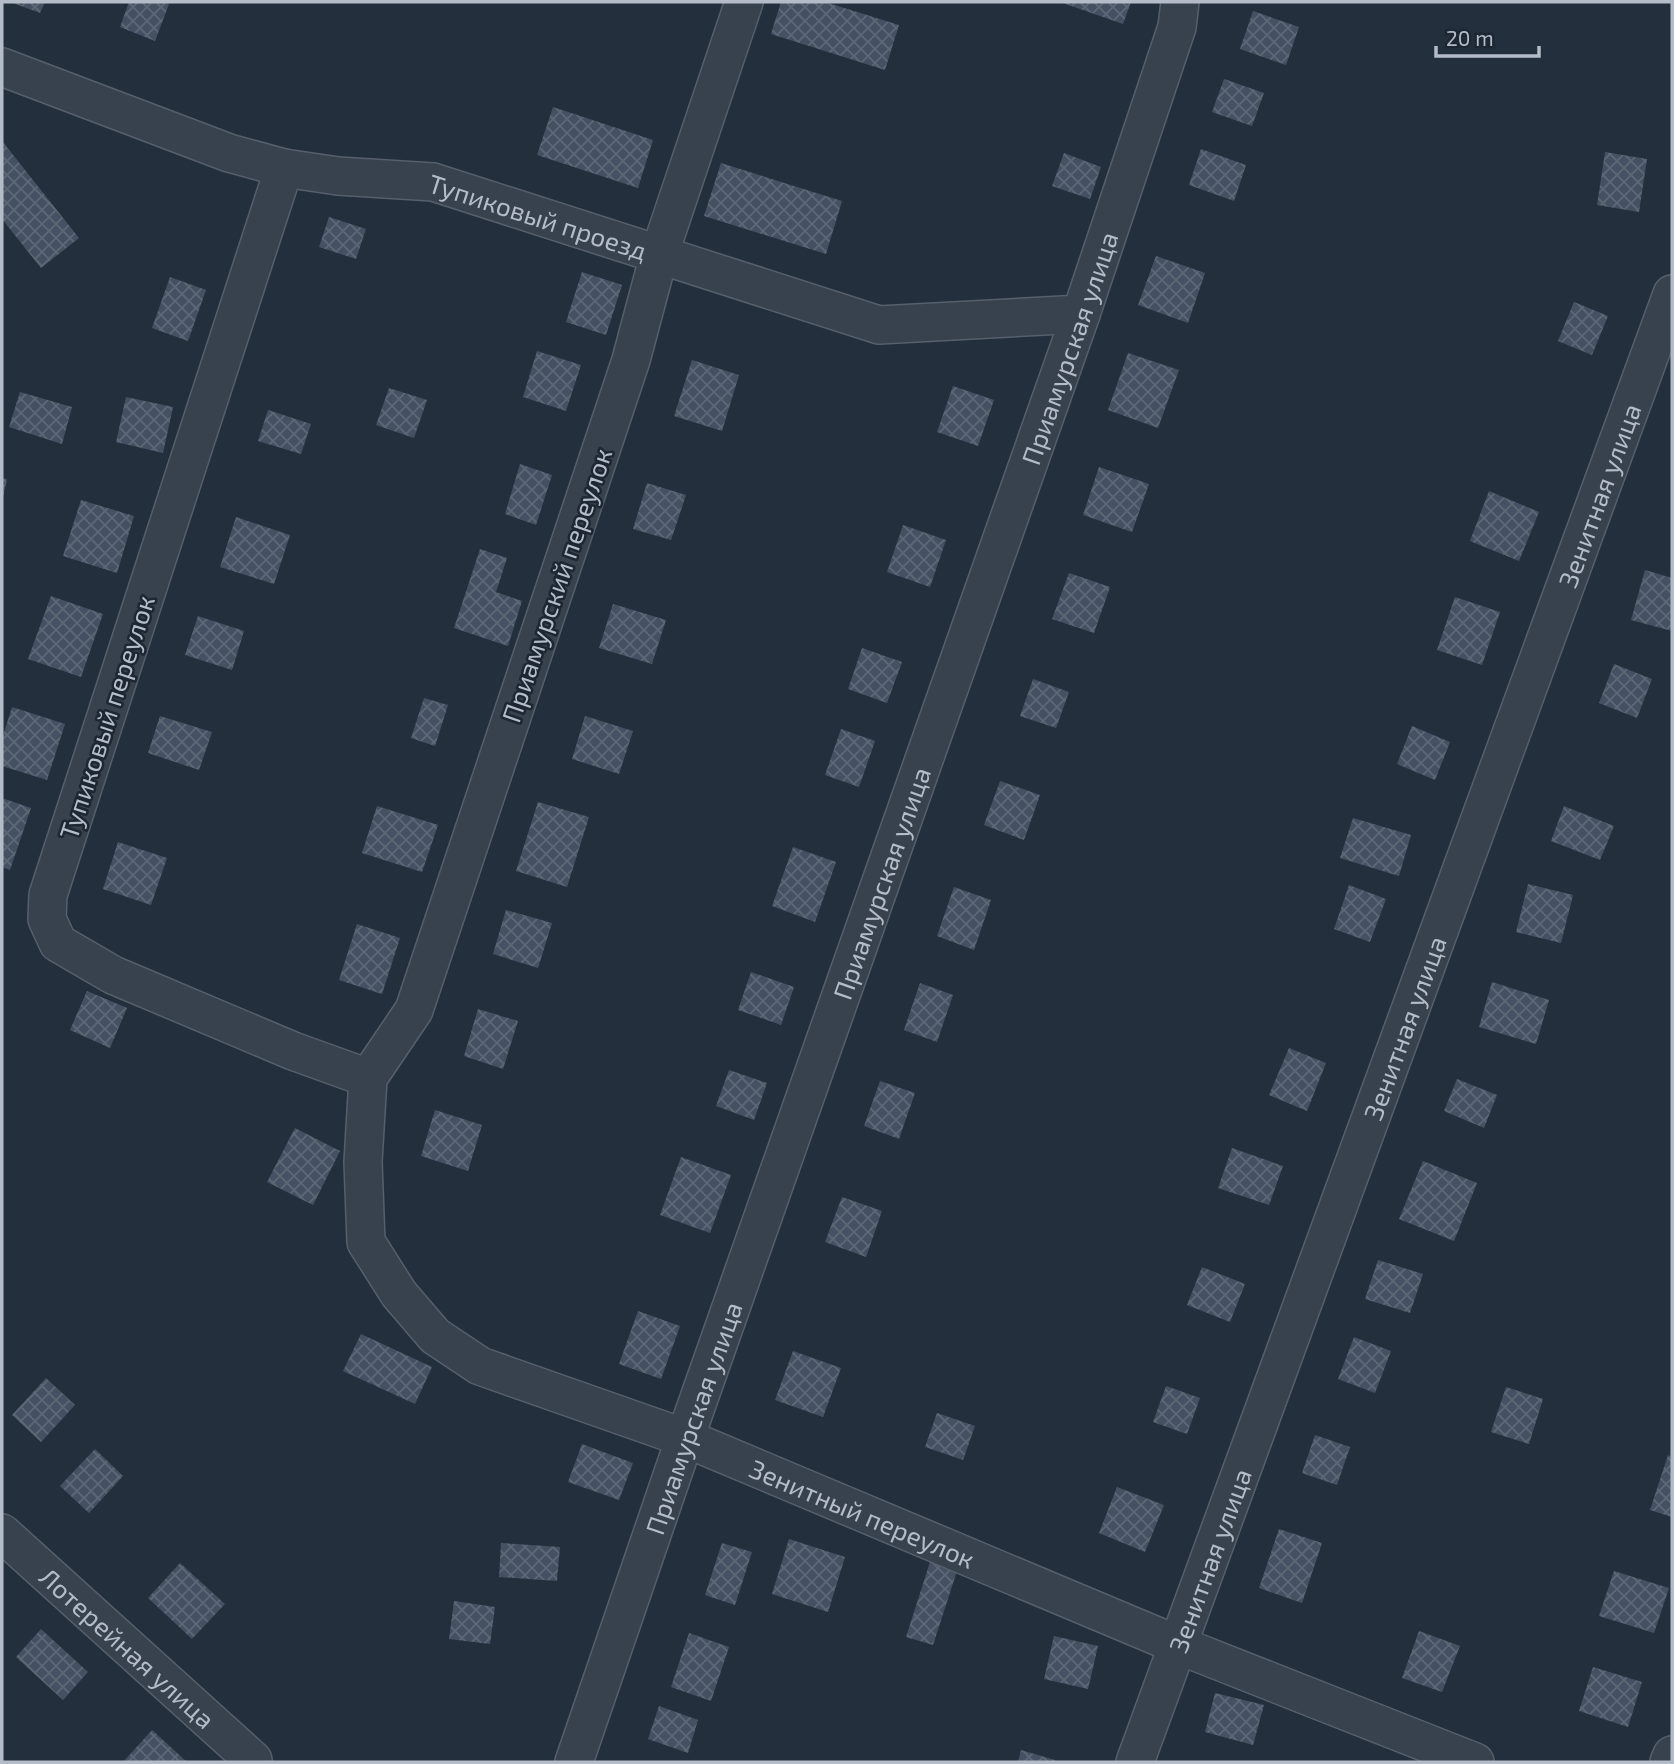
<svg xmlns="http://www.w3.org/2000/svg" width="1674" height="1764" viewBox="0 0 1674 1764" font-family="'Exo 2',sans-serif">
<style>
.building{fill:url(#building-cross-hatch)}
.lines{fill:none;stroke-linecap:round;stroke-linejoin:round}
.minor-casing{stroke:#565f6c;stroke-width:40}
.minor{stroke:#38414e;stroke-width:37}
.labels{text-anchor:middle;dominant-baseline:central;stroke-width:5;stroke-linejoin:round;paint-order:stroke}
.street-label{font-size:26px;fill:#b4bcc9;stroke:#1d2633}
</style>
<defs>
<pattern id="building-cross-hatch" width="8" height="8" patternUnits="userSpaceOnUse" patternTransform="scale(1.75)"><rect width="8" height="8" fill="#455162"/><path d="M0 0l8 8M0 8l8-8" fill="none" stroke="#5d6877"/></pattern>
</defs>
<rect width="100%" height="100%" fill="#242f3e"/>
<g class="building">
<path d="M10,2H45L40,13Z"/>
<path d="M129,2H163L169,4L155,41L120,27Z"/>
<path d="M781,2H825L899,25L885,70L771,34Z"/>
<path d="M1060,2H1131L1123,24Z"/>
<path d="M1253,11L1299,27L1286,65L1240,49Z"/>
<path d="M1224,79L1264,93L1252,126L1212,112Z"/>
<path d="M553,107L653,140L638,188L537,155Z"/>
<path d="M2,141L79,238L41,268L2,219Z"/>
<path d="M1201,149L1246,165L1234,201L1189,185Z"/>
<path d="M1605,152L1647,159L1639,212L1597,205Z"/>
<path d="M1064,153L1101,167L1090,199L1052,186Z"/>
<path d="M721,163L842,201L826,254L704,216Z"/>
<path d="M329,217L366,229L356,259L319,247Z"/>
<path d="M1156,256L1205,273L1188,323L1138,305Z"/>
<path d="M582,272L622,285L606,335L566,322Z"/>
<path d="M170,277L206,290L188,341L152,328Z"/>
<path d="M1574,302L1608,316L1592,355L1558,341Z"/>
<path d="M537,351L581,365L566,411L523,397Z"/>
<path d="M1128,353L1179,370L1158,428L1108,410Z"/>
<path d="M692,360L739,375L722,431L674,416Z"/>
<path d="M953,386L994,400L978,446L937,432Z"/>
<path d="M389,388L427,400L414,438L376,425Z"/>
<path d="M20,392L72,407L62,444L9,427Z"/>
<path d="M126,397L173,407L163,453L116,442Z"/>
<path d="M268,410L311,424L301,454L258,441Z"/>
<path d="M520,464L552,475L536,525L505,514Z"/>
<path d="M1099,467L1149,484L1132,532L1083,515Z"/>
<path d="M2,478L7,479L3,497H2Z"/>
<path d="M647,483L686,495L671,540L633,529Z"/>
<path d="M1489,491L1539,512L1519,561L1470,541Z"/>
<path d="M81,500L134,516L117,573L63,556Z"/>
<path d="M236,517L290,535L274,584L220,567Z"/>
<path d="M903,525L946,540L930,587L887,572Z"/>
<path d="M480,549L507,558L496,592L522,601L508,646L454,628Z"/>
<path d="M1645,570L1672,578V631L1631,620Z"/>
<path d="M1069,573L1110,587L1094,633L1052,619Z"/>
<path d="M51,596L103,614L81,677L28,659Z"/>
<path d="M1455,597L1500,612L1482,665L1437,650Z"/>
<path d="M613,604L666,620L652,664L599,648Z"/>
<path d="M198,616L244,631L232,670L185,655Z"/>
<path d="M862,648L902,662L887,703L848,689Z"/>
<path d="M1614,664L1652,679L1637,718L1599,703Z"/>
<path d="M1033,679L1069,692L1056,728L1020,716Z"/>
<path d="M424,698L448,705L435,746L411,738Z"/>
<path d="M12,707L65,724L47,780L2,766V739Z"/>
<path d="M160,716L212,732L199,770L148,753Z"/>
<path d="M585,716L633,731L619,774L572,759Z"/>
<path d="M1412,726L1450,742L1435,780L1397,764Z"/>
<path d="M841,729L875,741L859,787L825,775Z"/>
<path d="M1000,781L1040,795L1024,840L984,825Z"/>
<path d="M2,798L31,808L10,870L2,867Z"/>
<path d="M538,802L589,817L567,887L516,871Z"/>
<path d="M377,806L438,825L422,872L362,853Z"/>
<path d="M1564,806L1614,826L1600,860L1551,841Z"/>
<path d="M1353,818L1411,835L1399,876L1340,858Z"/>
<path d="M118,842L167,858L151,905L103,889Z"/>
<path d="M793,847L836,862L815,922L772,906Z"/>
<path d="M1528,884L1573,895L1561,943L1516,932Z"/>
<path d="M1349,885L1386,899L1370,942L1334,929Z"/>
<path d="M954,887L991,900L974,950L937,936Z"/>
<path d="M506,910L552,923L538,968L493,954Z"/>
<path d="M357,924L400,938L382,994L339,980Z"/>
<path d="M751,972L794,987L781,1025L738,1010Z"/>
<path d="M1492,982L1549,1000L1536,1044L1479,1027Z"/>
<path d="M920,983L953,995L937,1042L904,1030Z"/>
<path d="M87,991L127,1008L110,1048L70,1030Z"/>
<path d="M478,1009L518,1021L503,1069L464,1056Z"/>
<path d="M1289,1048L1326,1063L1307,1111L1269,1095Z"/>
<path d="M729,1070L767,1083L754,1120L716,1106Z"/>
<path d="M1457,1079L1497,1095L1484,1128L1444,1111Z"/>
<path d="M880,1081L915,1093L899,1139L864,1126Z"/>
<path d="M435,1110L482,1125L468,1171L421,1156Z"/>
<path d="M295,1128L340,1151L313,1205L267,1182Z"/>
<path d="M1232,1148L1283,1166L1269,1205L1218,1188Z"/>
<path d="M681,1157L731,1175L710,1233L660,1215Z"/>
<path d="M1423,1161L1477,1183L1454,1241L1399,1219Z"/>
<path d="M842,1197L882,1211L866,1257L825,1242Z"/>
<path d="M1378,1260L1423,1274L1410,1313L1365,1299Z"/>
<path d="M1202,1267L1245,1284L1230,1322L1187,1305Z"/>
<path d="M638,1311L680,1326L661,1379L619,1364Z"/>
<path d="M361,1334L432,1367L415,1404L343,1371Z"/>
<path d="M1354,1337L1391,1351L1375,1393L1338,1379Z"/>
<path d="M793,1351L841,1368L823,1417L775,1400Z"/>
<path d="M46,1378L75,1405L41,1442L12,1415Z"/>
<path d="M1166,1386L1200,1398L1187,1434L1153,1422Z"/>
<path d="M1506,1387L1543,1399L1529,1444L1491,1432Z"/>
<path d="M937,1413L975,1426L963,1460L925,1447Z"/>
<path d="M1315,1435L1350,1447L1337,1485L1302,1473Z"/>
<path d="M582,1444L633,1463L619,1500L568,1482Z"/>
<path d="M95,1449L123,1476L89,1513L60,1486Z"/>
<path d="M1668,1455L1672,1457V1517L1650,1510Z"/>
<path d="M1117,1487L1164,1505L1145,1552L1099,1533Z"/>
<path d="M1279,1529L1322,1543L1302,1603L1259,1588Z"/>
<path d="M789,1539L845,1557L828,1612L772,1594Z"/>
<path d="M501,1543L560,1547L557,1581L499,1577Z"/>
<path d="M722,1543L752,1552L735,1605L705,1595Z"/>
<path d="M930,1562L957,1571L933,1645L906,1637Z"/>
<path d="M180,1563L225,1604L192,1639L148,1598Z"/>
<path d="M1614,1571L1669,1588L1654,1633L1599,1616Z"/>
<path d="M454,1601L495,1607L490,1644L449,1639Z"/>
<path d="M41,1629L88,1672L63,1700L16,1657Z"/>
<path d="M1419,1631L1460,1646L1442,1692L1402,1678Z"/>
<path d="M689,1633L729,1647L711,1701L671,1687Z"/>
<path d="M1054,1636L1098,1646L1088,1689L1044,1679Z"/>
<path d="M1593,1667L1642,1682L1628,1727L1579,1711Z"/>
<path d="M1215,1693L1264,1705L1253,1745L1205,1732Z"/>
<path d="M659,1706L698,1720L688,1753L648,1739Z"/>
<path d="M152,1730L187,1762H123Z"/>
<path d="M1021,1750L1055,1760V1762H1018Z"/>
</g>
<g class="lines">
<defs>
<g id="minor">
<path id="s1" d="M744,2L659,255L631,360L414,1010L368,1078L363,1162L366,1242L399,1294L435,1336L480,1366L685,1438L1178,1645L1475,1762"/>
<path id="s2" d="M2,67L229,153L284,168L338,176L433,182L879,325L1081,314"/>
<path d="M284,168L48,895L47,919L58,943L113,975L293,1051L368,1078"/>
<path id="s3" d="M2,1533L253,1760"/>
<path id="s4" d="M574,1762L685,1438L1081,314L1177,27L1180,2"/>
<path id="s5" d="M1135,1762L1672,294"/>
<path d="M1669,1762L1672,1755"/>
</g>
</defs>
<use href="#minor" class="minor-casing"/>
<use href="#minor" class="minor"/>
</g>
<g class="labels">
<g class="street-label">
<text stroke="none"><textPath href="#s2" startOffset="560">Тупиковый проезд</textPath></text>
<text stroke="none"><textPath href="#s4" startOffset="1498">Приамурская улица</textPath></text>
<text stroke="none"><textPath href="#s5" startOffset="1349">Зенитная улица</textPath></text>
<text transform="translate(556 585) rotate(-71)">Приамурский переулок</text>
<text transform="translate(106 717) rotate(-72)">Тупиковый переулок</text>
<text stroke="none"><textPath href="#s4" startOffset="931">Приамурская улица</textPath></text>
<text stroke="none"><textPath href="#s5" startOffset="782">Зенитная улица</textPath></text>
<text stroke="none"><textPath href="#s4" startOffset="364">Приамурская улица</textPath></text>
<text stroke="none"><textPath href="#s1" startOffset="1888">Зенитный переулок</textPath></text>
<text stroke="none"><textPath href="#s5" startOffset="215">Зенитная улица</textPath></text>
<text stroke="none"><textPath href="#s3" startOffset="170">Лотерейная улица</textPath></text>
</g>
</g>
<rect width="1674" height="1764" fill="none" stroke="#b4bcc9" stroke-width="7"/>
<path d="M1436 46v10h103v-10" fill="none" stroke="#b4bcc9" stroke-width="3.5"/>
<text x="1446" y="46" font-size="21" fill="#b4bcc9" stroke="#1d2633" stroke-width="5" paint-order="stroke">20 m</text>
</svg>
